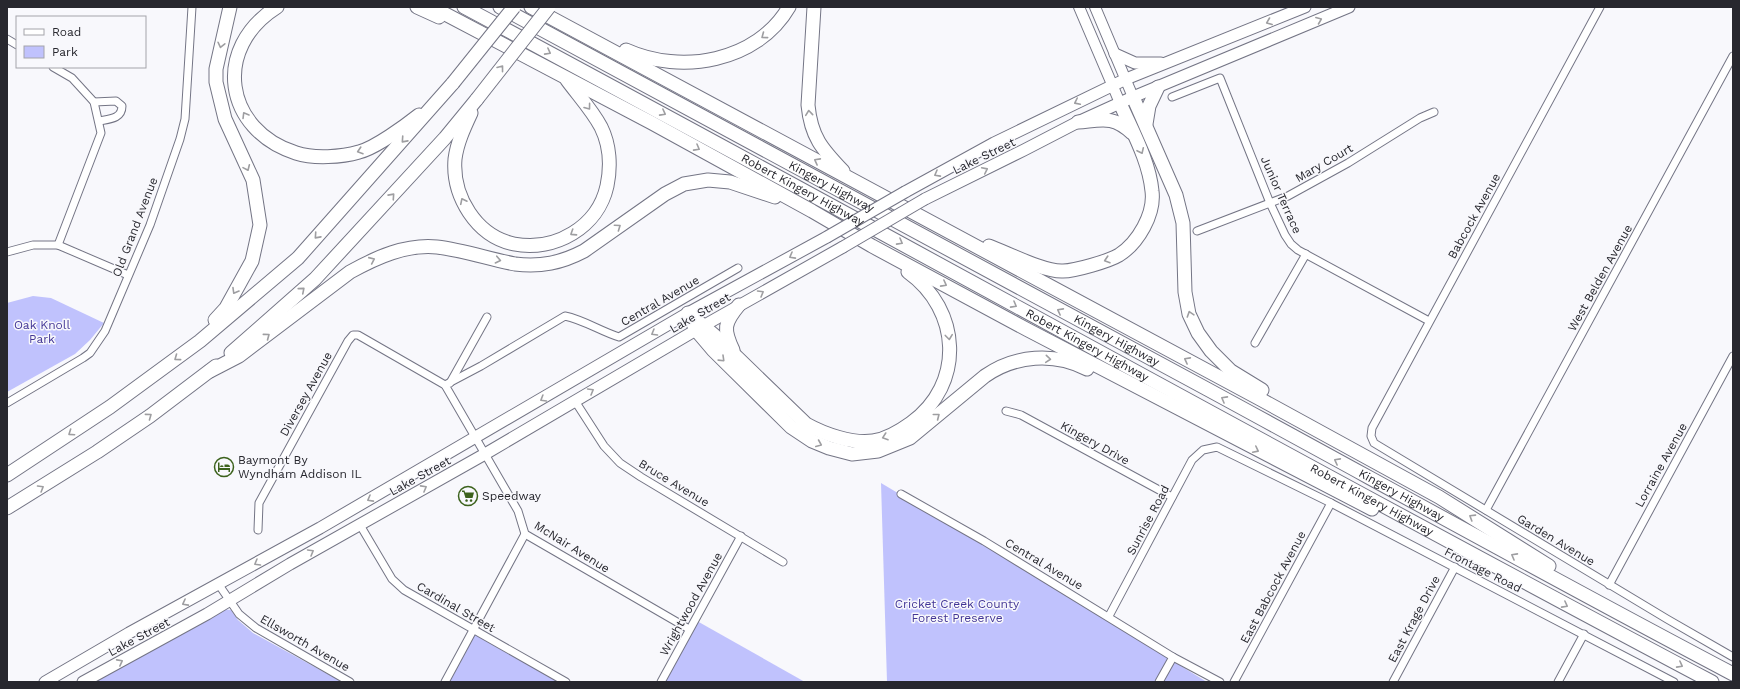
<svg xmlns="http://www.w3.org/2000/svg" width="1740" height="689" viewBox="0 0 1740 689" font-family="'Work Sans',sans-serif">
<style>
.green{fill:#c0c2fd}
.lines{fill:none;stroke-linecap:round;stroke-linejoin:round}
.street-casing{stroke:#747585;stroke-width:9}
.secondary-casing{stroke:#747585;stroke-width:12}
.primary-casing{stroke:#747585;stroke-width:13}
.highway-casing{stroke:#747585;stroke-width:15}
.street{stroke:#fff;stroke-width:7}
.secondary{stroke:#fff;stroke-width:10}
.primary{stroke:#fff;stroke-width:11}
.highway{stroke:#fff;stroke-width:13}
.primary-bridge-casing{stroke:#747585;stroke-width:13;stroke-linecap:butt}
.highway-bridge-casing{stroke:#747585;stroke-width:15;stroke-linecap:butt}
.primary-bridge{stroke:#fff;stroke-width:11}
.highway-bridge{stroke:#fff;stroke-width:13}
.oneway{stroke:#9e9ea1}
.labels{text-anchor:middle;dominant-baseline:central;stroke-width:3;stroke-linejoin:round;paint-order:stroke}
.street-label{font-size:12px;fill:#27272e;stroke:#f8f8fc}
.park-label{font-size:12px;fill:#433696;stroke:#f8f8fc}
.poi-label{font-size:12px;fill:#27272e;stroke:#f8f8fc;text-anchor:start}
</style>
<rect width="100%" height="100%" fill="#f8f8fc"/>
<g class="green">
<path d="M33,296L51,298L104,323L90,340L75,354L7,392V303Z"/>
<path d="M881,483L1061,590L1109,622L1207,682H887Z"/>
<path d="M221,609L231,610L238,620L253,633L342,682H92Z"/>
<path d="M697,621L805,682H665Z"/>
<path d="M475,634L478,635L560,682H449Z"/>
</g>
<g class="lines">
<defs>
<g id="street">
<path d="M1600,7L1372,428L1371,436L1374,443L1667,619L1733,657"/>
<path d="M7,39L17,45"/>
<path d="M53,67L72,78L94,102L101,133L58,245"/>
<path d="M1172,97L1220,78L1270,203L1285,235L1291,244L1298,250L1429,321"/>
<path d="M94,102L116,101L122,106C122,119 109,119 99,121"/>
<path d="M1197,231L1288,196L1348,163L1420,118L1434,112"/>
<path d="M7,252L33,245H58L128,275"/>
<path d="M1255,343L1306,254"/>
<path d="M450,383L487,317"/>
<path d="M445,385L481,366L565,316C584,320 600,331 619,337L738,268"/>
<path d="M575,401L604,446L620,463L641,477L783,562"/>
<path d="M7,403L83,358L90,353L105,331L150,225L180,139L185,119L192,7"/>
<path d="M1006,411L1021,415L1172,497"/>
<path d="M901,494L984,541L1173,657L1220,682"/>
<path d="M1486,510L1733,56"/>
<path d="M360,525L392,579L404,590L566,682"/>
<path d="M258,530L259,503L348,341L353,335H358L445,385L518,511L525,534L689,629"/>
<path d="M219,585L239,614L256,628L350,682"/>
<path d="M1609,585L1733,356"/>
<path d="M1109,616L1192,460L1203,450L1217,447L1331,503L1674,682"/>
<path d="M445,682L525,534"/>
<path d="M661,682L741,536"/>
<path d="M1159,682L1173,657"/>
<path d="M1234,682L1331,503"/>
<path d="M1393,682L1455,567"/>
<path d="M1558,682L1584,634"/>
</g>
<g id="secondary">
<path d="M1079,7L1120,103"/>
<path d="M1095,7L1133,97"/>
</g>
<g id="primary">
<path d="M1115,54L1135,63H1161"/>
<path d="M905,192L994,143L1126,79L1305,7"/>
<path d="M925,199L1024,150L1078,122L1133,97L1349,7"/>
<path d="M45,682L129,633L320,528L688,313L827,237"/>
<path d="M83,682L207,614L290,564L485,454L696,330L843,247"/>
</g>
<g id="highway">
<path d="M277,7C212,48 224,130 296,153C314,159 342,157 359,152C375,148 405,126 419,115"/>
<path d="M417,7L439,17"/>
<path d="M432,7L652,123L812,211L872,246L1028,330L1372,509"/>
<path id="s1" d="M464,7C881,230 1294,461 1712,682"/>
<path id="s2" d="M500,7C735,135 971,262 1207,389C1382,484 1556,581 1733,674"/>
<path d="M531,7L1260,399L1439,497L1549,566"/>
<path d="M814,7L808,105C811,137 822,149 843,171"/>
<path d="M626,50C681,75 757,62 789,7"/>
<path d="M1133,97L1176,195L1183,223L1185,292L1189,314L1198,333L1211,351L1231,371L1262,390"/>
<path d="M471,113C464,128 457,143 455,159C452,196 476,236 514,244C555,252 598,227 607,186C611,167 610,145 601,127C592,110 578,95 567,80"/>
<path d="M1078,122C1102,120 1113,115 1132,133"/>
<path d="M1146,124L1149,106L1158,87"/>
<path d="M989,246C1008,253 1044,272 1063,271C1075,271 1109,261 1119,255C1138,243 1155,214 1152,191C1149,160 1132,131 1120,103"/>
<path d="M688,313L696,330L713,350L791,427L812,441L829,448L852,454L878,451L910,438L985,376C1015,355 1054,352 1087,369"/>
<path d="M694,318L714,335L806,424C824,434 852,444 873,441C887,439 900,431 911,423C965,384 961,310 908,272"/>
<path d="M215,320L226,308L252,261L260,225L253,180L225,119L216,82V69L230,7"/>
<path d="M733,350C723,329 724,323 739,305"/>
<path d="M231,353L315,279L445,138L477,99"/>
<path d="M210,371L239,356L350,272C377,257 406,244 437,247C463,250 489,259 515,264C541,267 561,263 584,251L665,194L684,184L708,180L730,182L775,197"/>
<path d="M7,475L110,407L200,341L298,258L453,83"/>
<path d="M7,508L97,452L150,416L216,366"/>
</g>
</defs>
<use href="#street" class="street-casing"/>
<use href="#secondary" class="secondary-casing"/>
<use href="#primary" class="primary-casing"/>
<use href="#highway" class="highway-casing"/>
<use href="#street" class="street"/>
<use href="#secondary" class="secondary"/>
<use href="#primary" class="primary"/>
<use href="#highway" class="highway"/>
<defs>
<g id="primary-bridge">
<path d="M827,237L905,192"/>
<path d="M843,247L925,199"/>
</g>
<g id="highway-bridge">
<path d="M453,83L514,7"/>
<path d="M477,99L549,7"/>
</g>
</defs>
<use href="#primary-bridge" class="primary-bridge-casing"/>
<use href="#highway-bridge" class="highway-bridge-casing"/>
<use href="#primary-bridge" class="primary-bridge"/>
<use href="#highway-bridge" class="highway-bridge"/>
</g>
<defs><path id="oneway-chevron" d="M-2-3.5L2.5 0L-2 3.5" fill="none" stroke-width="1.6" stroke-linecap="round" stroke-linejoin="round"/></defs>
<g class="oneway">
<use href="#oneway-chevron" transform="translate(1319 20) rotate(-22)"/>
<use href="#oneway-chevron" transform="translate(1269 22) rotate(158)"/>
<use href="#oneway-chevron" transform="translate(764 36) rotate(143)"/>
<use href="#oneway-chevron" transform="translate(221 45) rotate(103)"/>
<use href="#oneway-chevron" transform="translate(548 52) rotate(28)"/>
<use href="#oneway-chevron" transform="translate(501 68) rotate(-52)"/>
<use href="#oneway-chevron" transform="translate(1077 102) rotate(154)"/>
<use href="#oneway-chevron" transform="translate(588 107) rotate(53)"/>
<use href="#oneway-chevron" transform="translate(663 113) rotate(28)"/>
<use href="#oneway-chevron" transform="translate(809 113) rotate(-96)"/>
<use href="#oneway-chevron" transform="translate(245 115) rotate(-121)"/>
<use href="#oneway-chevron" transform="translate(404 140) rotate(132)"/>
<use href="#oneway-chevron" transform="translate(697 148) rotate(29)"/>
<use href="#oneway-chevron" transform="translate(360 151) rotate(162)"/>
<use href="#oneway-chevron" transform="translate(1141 151) rotate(65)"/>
<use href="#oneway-chevron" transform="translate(817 161) rotate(-152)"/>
<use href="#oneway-chevron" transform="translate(247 168) rotate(66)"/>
<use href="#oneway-chevron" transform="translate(985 170) rotate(-26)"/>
<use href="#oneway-chevron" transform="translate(937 174) rotate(151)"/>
<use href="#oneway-chevron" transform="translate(392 196) rotate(-48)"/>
<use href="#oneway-chevron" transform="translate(463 201) rotate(-116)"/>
<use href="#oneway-chevron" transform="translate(618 227) rotate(-35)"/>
<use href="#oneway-chevron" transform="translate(573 233) rotate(147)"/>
<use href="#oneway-chevron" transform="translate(317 236) rotate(132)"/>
<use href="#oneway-chevron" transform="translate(900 242) rotate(29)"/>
<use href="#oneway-chevron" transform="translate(792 256) rotate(151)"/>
<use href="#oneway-chevron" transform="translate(372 260) rotate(-24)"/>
<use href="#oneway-chevron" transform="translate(498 260) rotate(12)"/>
<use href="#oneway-chevron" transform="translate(1107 260) rotate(162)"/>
<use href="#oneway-chevron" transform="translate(944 284) rotate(28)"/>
<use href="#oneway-chevron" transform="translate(302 290) rotate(-41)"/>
<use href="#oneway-chevron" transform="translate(235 291) rotate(120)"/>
<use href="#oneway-chevron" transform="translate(761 293) rotate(-30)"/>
<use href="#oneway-chevron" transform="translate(1014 305) rotate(29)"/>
<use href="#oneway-chevron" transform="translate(1060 311) rotate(-152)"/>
<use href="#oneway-chevron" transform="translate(1190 314) rotate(-108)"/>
<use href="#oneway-chevron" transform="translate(654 333) rotate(150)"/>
<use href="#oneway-chevron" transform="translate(267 336) rotate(-37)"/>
<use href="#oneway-chevron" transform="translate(949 337) rotate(83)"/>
<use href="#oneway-chevron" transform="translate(177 358) rotate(144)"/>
<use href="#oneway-chevron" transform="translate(722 359) rotate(44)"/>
<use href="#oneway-chevron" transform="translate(1048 359) rotate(5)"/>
<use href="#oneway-chevron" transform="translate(1187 360) rotate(-152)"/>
<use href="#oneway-chevron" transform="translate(591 391) rotate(-30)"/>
<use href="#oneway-chevron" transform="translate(543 399) rotate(149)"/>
<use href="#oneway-chevron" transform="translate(1224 399) rotate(-151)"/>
<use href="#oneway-chevron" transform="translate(149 416) rotate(-36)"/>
<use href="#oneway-chevron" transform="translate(937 416) rotate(-38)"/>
<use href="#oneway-chevron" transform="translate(71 433) rotate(146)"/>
<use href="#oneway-chevron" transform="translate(885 437) rotate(161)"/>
<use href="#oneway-chevron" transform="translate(819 444) rotate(23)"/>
<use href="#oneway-chevron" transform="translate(1256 450) rotate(27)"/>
<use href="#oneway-chevron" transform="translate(1337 461) rotate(-152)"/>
<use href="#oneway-chevron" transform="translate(41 488) rotate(-31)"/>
<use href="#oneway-chevron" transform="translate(424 488) rotate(-29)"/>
<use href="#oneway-chevron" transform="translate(370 499) rotate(151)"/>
<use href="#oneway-chevron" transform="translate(1472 517) rotate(-148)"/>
<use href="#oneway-chevron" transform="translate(311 552) rotate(-30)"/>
<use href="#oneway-chevron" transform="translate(1514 556) rotate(-151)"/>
<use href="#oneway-chevron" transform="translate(257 563) rotate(150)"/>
<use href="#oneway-chevron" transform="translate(185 603) rotate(152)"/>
<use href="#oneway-chevron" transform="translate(1565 605) rotate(28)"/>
<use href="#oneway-chevron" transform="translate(120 662) rotate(-28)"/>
<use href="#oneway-chevron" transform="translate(1680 665) rotate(28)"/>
</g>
<defs>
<symbol id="hotel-ring" viewBox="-11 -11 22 22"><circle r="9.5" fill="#f8f8fc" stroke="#3c621c" stroke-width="1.5"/><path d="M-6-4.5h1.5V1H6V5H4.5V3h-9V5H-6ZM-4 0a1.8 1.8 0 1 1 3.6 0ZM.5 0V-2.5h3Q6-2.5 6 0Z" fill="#3c621c"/></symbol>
<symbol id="supermarket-ring" viewBox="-11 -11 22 22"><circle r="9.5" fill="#f8f8fc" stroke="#3c621c" stroke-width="1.5"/><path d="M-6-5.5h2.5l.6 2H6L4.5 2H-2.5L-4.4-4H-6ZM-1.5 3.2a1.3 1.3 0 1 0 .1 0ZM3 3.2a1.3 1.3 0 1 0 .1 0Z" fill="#3c621c"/></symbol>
</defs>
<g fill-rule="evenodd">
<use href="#hotel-ring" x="213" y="456" width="22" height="22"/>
<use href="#supermarket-ring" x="457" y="485" width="22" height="22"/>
</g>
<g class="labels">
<g class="street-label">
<text transform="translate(984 156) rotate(-26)">Lake Street</text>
<text transform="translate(1324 163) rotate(-30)">Mary Court</text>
<text stroke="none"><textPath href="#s2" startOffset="377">Kingery Highway</textPath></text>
<text stroke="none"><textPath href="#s1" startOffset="385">Robert Kingery Highway</textPath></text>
<text transform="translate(1281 195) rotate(66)">Junior Terrace</text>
<text transform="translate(1474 216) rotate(-61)">Babcock Avenue</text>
<text transform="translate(135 227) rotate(-69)">Old Grand Avenue</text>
<text transform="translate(1600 278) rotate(-61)">West Belden Avenue</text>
<text transform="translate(660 301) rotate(-30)">Central Avenue</text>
<text transform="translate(700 313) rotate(-30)">Lake Street</text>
<text stroke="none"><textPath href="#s2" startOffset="701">Kingery Highway</textPath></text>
<text stroke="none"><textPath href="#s1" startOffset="709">Robert Kingery Highway</textPath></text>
<text transform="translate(306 394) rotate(-61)">Diversey Avenue</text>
<text transform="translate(1095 443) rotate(29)">Kingery Drive</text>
<text transform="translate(1661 465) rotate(-61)">Lorraine Avenue</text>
<text transform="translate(420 476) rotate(-29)">Lake Street</text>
<text transform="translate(674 483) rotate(31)">Bruce Avenue</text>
<text stroke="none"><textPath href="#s2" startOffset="1025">Kingery Highway</textPath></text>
<text stroke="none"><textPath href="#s1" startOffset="1033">Robert Kingery Highway</textPath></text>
<text transform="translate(1148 520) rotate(-62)">Sunrise Road</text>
<text transform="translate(1556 540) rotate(31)">Garden Avenue</text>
<text transform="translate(572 547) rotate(32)">McNair Avenue</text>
<text transform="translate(1044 564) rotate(31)">Central Avenue</text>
<text transform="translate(1483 570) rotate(27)">Frontage Road</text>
<text transform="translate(1273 587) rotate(-62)">East Babcock Avenue</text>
<text transform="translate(691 604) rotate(-61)">Wrightwood Avenue</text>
<text transform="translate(456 607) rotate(30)">Cardinal Street</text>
<text transform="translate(1414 619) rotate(-62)">East Krage Drive</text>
<text transform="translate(139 637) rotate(-28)">Lake Street</text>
<text transform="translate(305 643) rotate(30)">Ellsworth Avenue</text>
</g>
<g class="park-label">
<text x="42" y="325">Oak Knoll<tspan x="42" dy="14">Park</tspan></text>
<text x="957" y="604">Cricket Creek County<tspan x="957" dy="14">Forest Preserve</tspan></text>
</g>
<g class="poi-label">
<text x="238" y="460">Baymont By<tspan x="238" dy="14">Wyndham Addison IL</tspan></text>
<text x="482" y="496">Speedway</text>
</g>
</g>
<rect width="1740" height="689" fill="none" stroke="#27272e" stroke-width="16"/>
<rect x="16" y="16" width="130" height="52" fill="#f8f8fc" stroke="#a4a4aa"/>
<rect x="24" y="29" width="20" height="6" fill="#ffffff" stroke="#a4a4aa"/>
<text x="52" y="36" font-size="12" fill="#27272e">Road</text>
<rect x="24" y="46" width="20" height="12" fill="#c0c2fd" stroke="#a4a4aa"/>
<text x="52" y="56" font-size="12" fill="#27272e">Park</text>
</svg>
